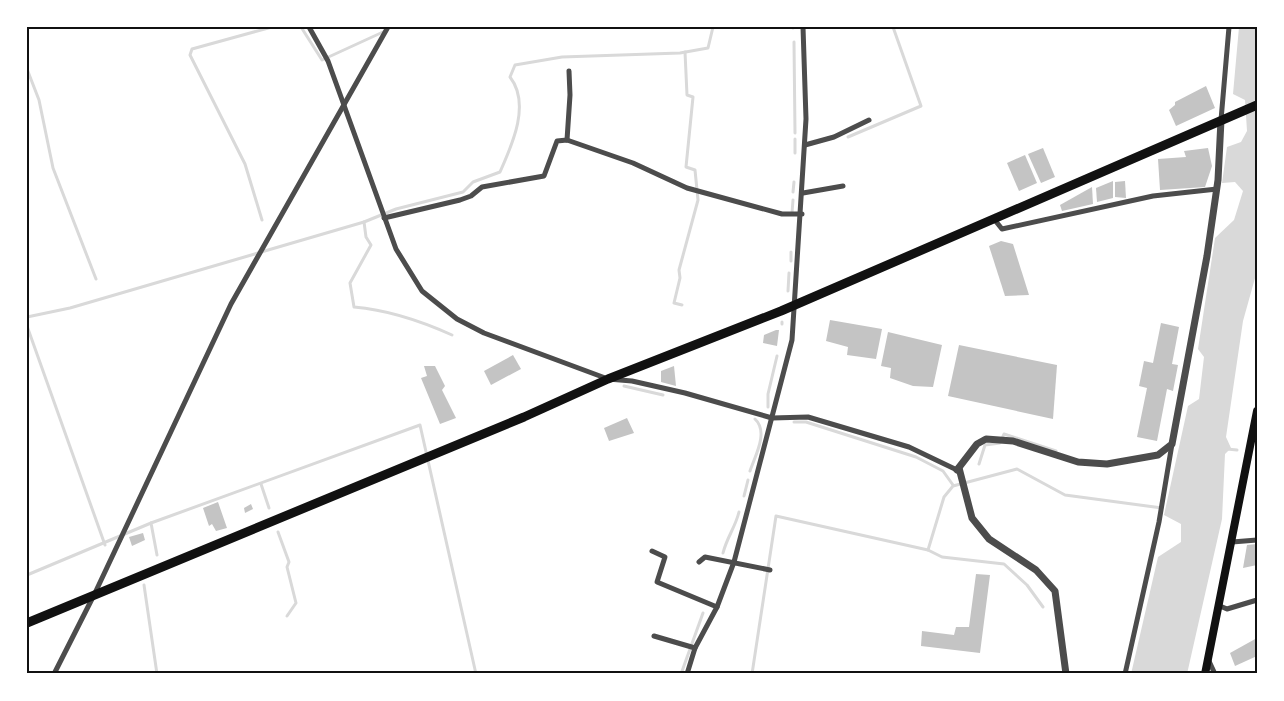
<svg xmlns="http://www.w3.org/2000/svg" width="1284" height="701" viewBox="0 0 1284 701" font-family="Rubik,sans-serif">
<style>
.water{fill:#d9d9d9}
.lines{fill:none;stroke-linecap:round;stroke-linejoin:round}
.stream{stroke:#d9d9d9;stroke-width:3}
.building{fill:#c4c4c4}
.minor{stroke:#4c4c4c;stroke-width:5}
.tertiary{stroke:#4c4c4c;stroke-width:7}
.secondary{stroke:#111;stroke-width:8}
.trunk{stroke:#111;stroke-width:9}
.neatline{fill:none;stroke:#111;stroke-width:2}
</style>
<rect width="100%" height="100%" fill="#fff"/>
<path class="water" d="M1239,27H1257V271L1243,321L1226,437L1231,448L1225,454L1222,519L1187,674H1131L1158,557L1181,542V524L1164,515L1188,406L1199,399L1204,357L1198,349L1215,238L1234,220L1243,191L1235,182L1222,183L1227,147L1241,142L1247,131L1245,100L1233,94Z"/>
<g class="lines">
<g class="stream">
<path d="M301,27L322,60L383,32"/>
<path d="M793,27V28"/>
<path d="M794,42L795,133"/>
<path d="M27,69L39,100L53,168L96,279"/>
<path d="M848,137L921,106L893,27"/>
<path d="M795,153V139"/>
<path d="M793,192L794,182"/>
<path d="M792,213L793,200"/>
<path d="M262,220L245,164L190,55L192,49L272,27"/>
<path d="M364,222L396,209L463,192L473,182L500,172C512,145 531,104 510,77L515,65L562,57L680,53L708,48L713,27"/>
<path d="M791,261V252"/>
<path d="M788,291L789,273"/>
<path d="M682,305L674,303L680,278L679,270L698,200L695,170L686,167L693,97L687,95L685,52"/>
<path d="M27,317L70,308L364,222L366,237L371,245L350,283L354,307C389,310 421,321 452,335"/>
<path d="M782,324V322"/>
<path d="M27,326L105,545"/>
<path d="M624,386L663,395"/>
<path d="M768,407V394L777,356"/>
<path d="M794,422H806L916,457L943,471L953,485"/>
<path d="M1227,449L1237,450"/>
<path d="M979,464L985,445L1000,443L1004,434L1056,451"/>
<path d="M750,471C755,456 769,432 755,419"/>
<path d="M261,484L269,508"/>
<path d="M744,496L748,480"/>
<path d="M278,532L289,562L287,567L296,603L287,616"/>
<path d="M928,550L944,497L953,486L1017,469L1065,495L1162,508"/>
<path d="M723,553C727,537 735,528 739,512"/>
<path d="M157,555L151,523L420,425L476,674"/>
<path d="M27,575L151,523"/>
<path d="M144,585L157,674"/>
<path d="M681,674L703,613"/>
<path d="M752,674L776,516L928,550L942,557L1004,564L1027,585L1043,607"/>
</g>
</g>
<g class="building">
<path d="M1206,86L1215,108L1176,126L1169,110L1175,105V102Z"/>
<path d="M1043,148L1055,177L1041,183L1028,154Z"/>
<path d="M1208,148L1212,166L1205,187L1160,190L1158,159L1186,157L1184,151Z"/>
<path d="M1025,155L1037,183L1019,191L1007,163Z"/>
<path d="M1113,181V198L1097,202L1096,188Z"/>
<path d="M1125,181L1126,198L1115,197V182Z"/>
<path d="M1092,187L1093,204L1062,211L1060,205Z"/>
<path d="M1001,241L1013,244L1029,295L1005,296L989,246Z"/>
<path d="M830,320L882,329L876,359L847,355L848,347L826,341Z"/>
<path d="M1161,323L1179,327L1172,364L1178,365L1173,391L1167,389L1157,441L1137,437L1147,388L1139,386L1144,361L1153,363Z"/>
<path d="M776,330H779L777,346L763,343L764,335Z"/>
<path d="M888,332L942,345L933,387L913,386L890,378L891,368L881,366Z"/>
<path d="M959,345L1057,365L1053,419L948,396Z"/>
<path d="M513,355L521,369L491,385L484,371Z"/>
<path d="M424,366H435L445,386L442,390L456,418L440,424L421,378L427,376Z"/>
<path d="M674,366L676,386L661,382V371Z"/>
<path d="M627,418L634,433L609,441L604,428Z"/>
<path d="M218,502L227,528L216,531L212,524L209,526L203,508Z"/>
<path d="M251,504L253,509L245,513L244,508Z"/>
<path d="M143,533L145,540L132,546L129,537Z"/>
<path d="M1257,544V565L1243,568L1247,545Z"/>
<path d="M976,574L990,575L980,653L921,646L922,631L954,635L956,627H969Z"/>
<path d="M1257,638V656L1235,666L1230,653Z"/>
</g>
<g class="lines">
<g class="minor">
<path d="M309,27L328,61L396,249L422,291L457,319L484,333L608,379L632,381L685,393L772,418L808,417L909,447L957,470"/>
<path d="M1221,120L1229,27"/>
<path d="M567,140L570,95L569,71"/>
<path d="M805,145L834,137L869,120"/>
<path d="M803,193L843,186"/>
<path d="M384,218L460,200L471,196L482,187L544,176L557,141L567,140L633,163L687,188L782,214H802"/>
<path d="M994,219L1002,229L1153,196L1217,189"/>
<path d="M1232,542L1257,540"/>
<path d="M652,551L665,557L657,582L717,607"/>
<path d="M699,562L705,557L770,570"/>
<path d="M1220,606L1227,609L1257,600"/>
<path d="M654,636L695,648"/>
<path d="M1208,659L1215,674"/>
<path d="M54,674L95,593L231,304L388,27"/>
<path d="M687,674L695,648L717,607L734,562L792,340L806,119L803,27"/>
<path d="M1125,674L1159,522L1172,444"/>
</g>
<g class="tertiary">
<path d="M959,468L972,518L989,539L1036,570L1055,591L1066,674"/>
<path d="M957,470L977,444L986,439L1013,441L1078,462L1107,464L1158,455L1172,444L1207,256L1218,180L1221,120"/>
</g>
<path class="secondary" d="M1205,674L1257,411"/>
<path class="trunk" d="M27,623L524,417L608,379L781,311L1257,105"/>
</g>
<rect width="1284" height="701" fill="none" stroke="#ffffff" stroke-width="57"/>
<rect x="28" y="28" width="1228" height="644" class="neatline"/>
</svg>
